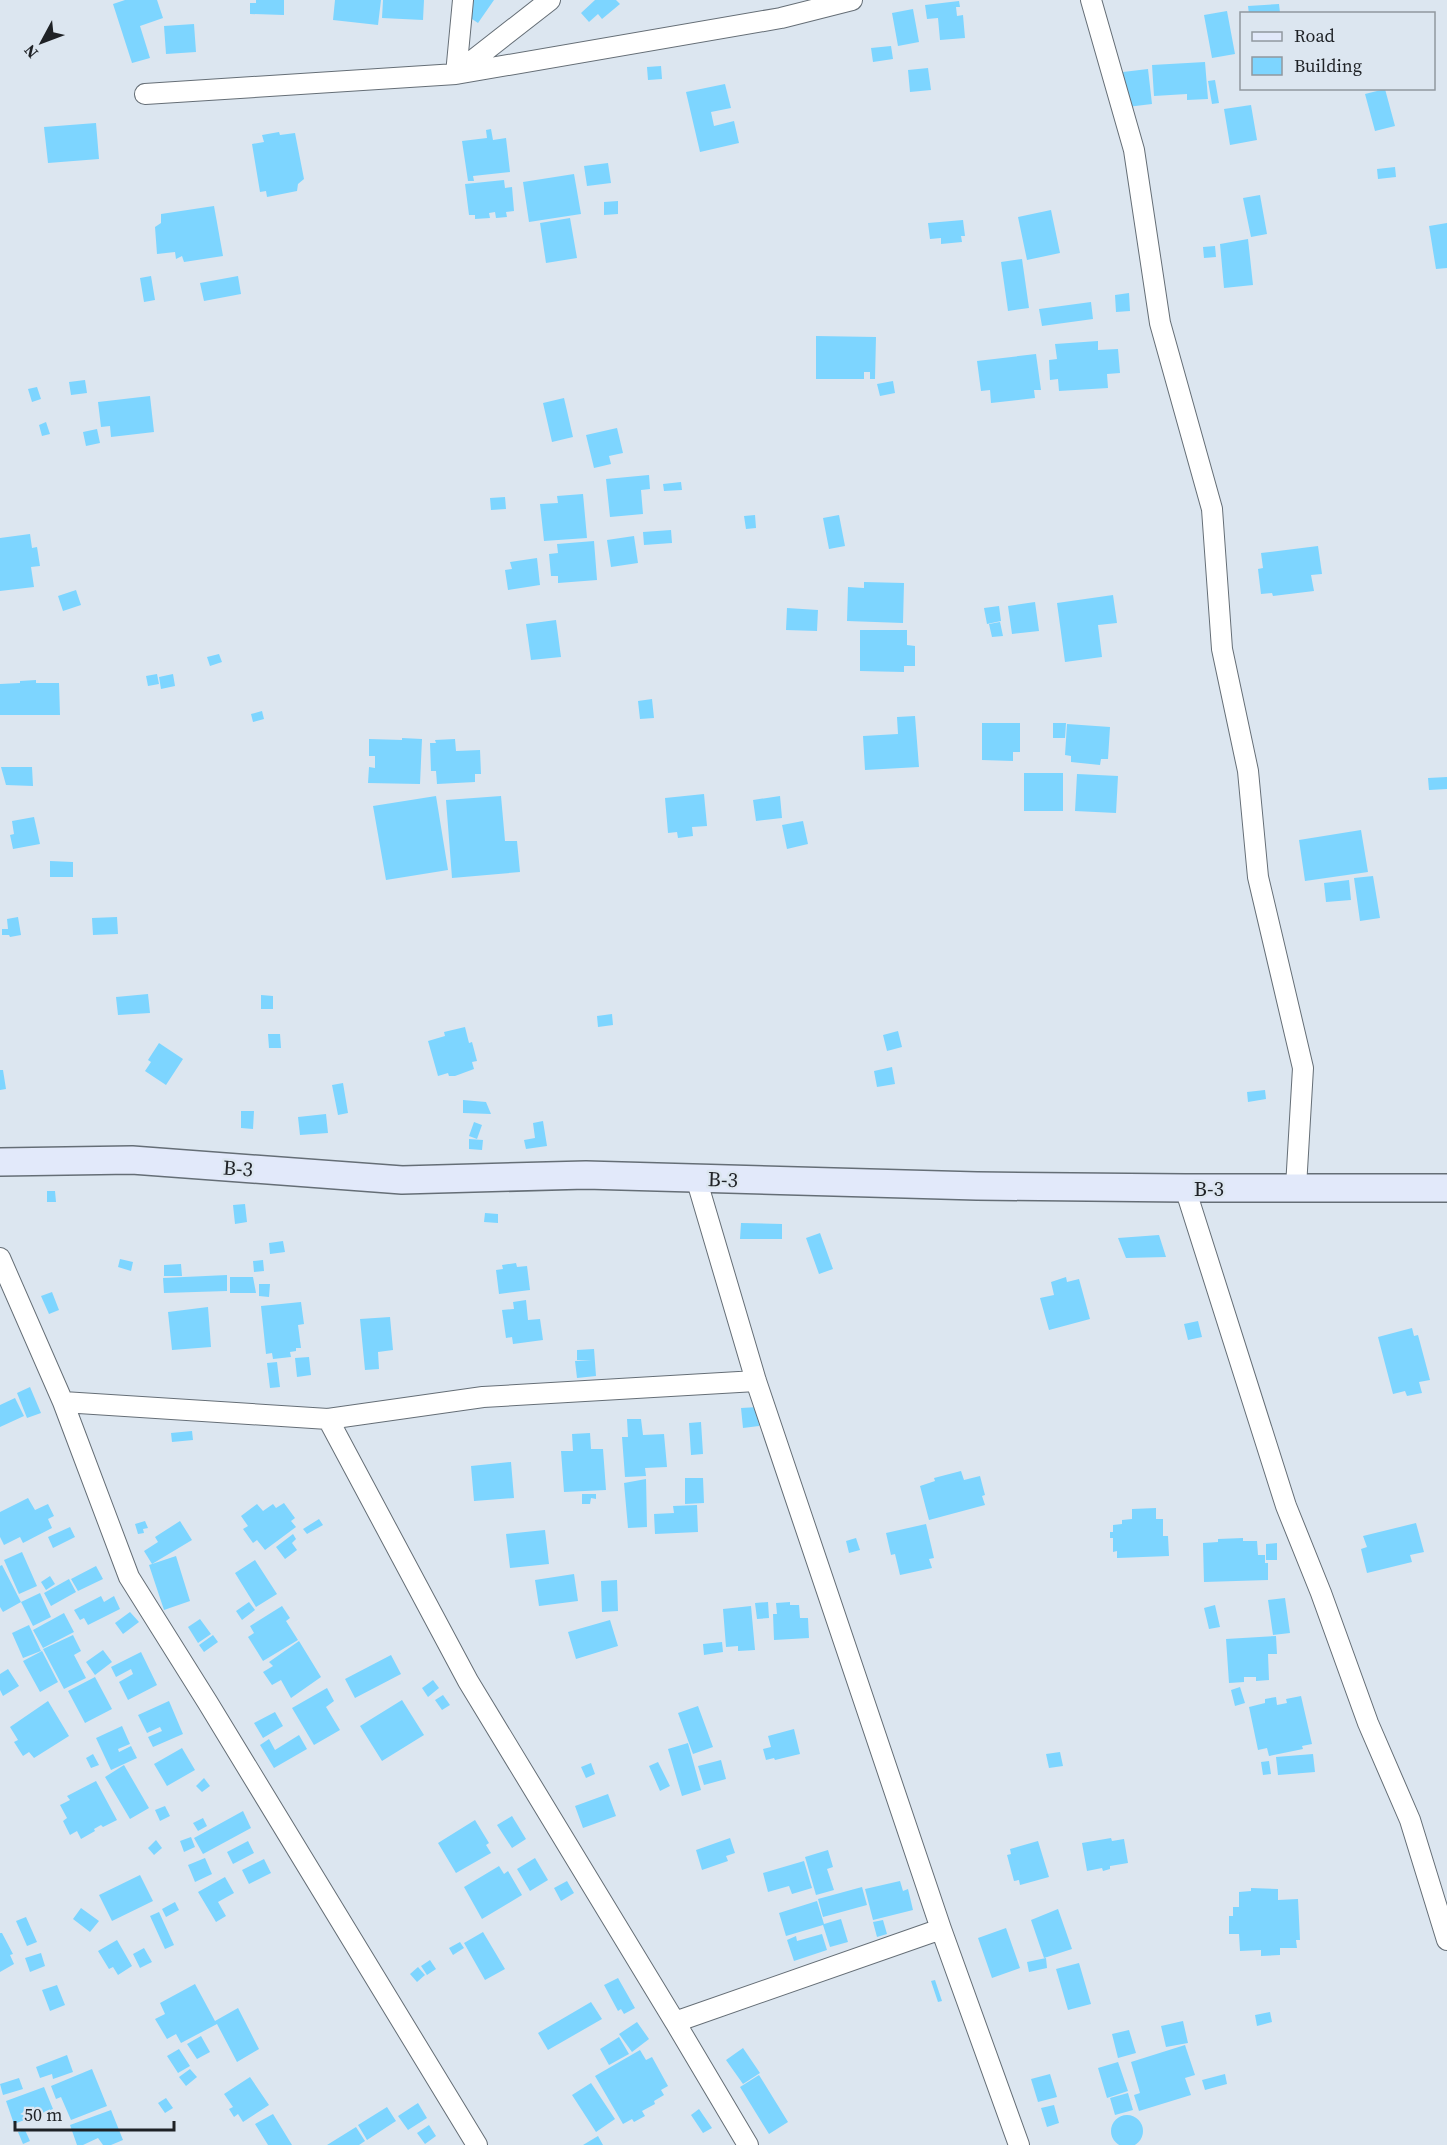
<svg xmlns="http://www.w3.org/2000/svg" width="1447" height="2145" font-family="'Source Serif 4',serif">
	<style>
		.building { fill: #7dd5ff }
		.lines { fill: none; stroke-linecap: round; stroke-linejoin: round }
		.street-casing { stroke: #656e76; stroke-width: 22 }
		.secondary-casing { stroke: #656e76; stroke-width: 30 }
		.street { stroke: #fff; stroke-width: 20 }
		.secondary { stroke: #e2e9fa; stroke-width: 27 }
		.labels { text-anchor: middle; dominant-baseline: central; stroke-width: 5; stroke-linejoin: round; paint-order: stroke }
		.street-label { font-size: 21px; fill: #1f2226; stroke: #dce6f0 }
	</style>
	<rect width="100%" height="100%" fill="#dce6f0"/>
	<path class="building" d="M125,0h32l6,18 -23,8 10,32 -18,5 -19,-59z
		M256,0h28v15l-34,-1v-11h6z
		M335,0h46l-3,25 -45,-5z
		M383,0h41l-1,20 -41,-2z
		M467,0h27l-16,23 -12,-8z
		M595,0h21l4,4 -18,15 -4,-5 -9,8 -8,-9z
		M959,1l1,6h-4l1,9 6,-1 2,23 -25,2 -2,-22 -11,1 -2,-14z
		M1279,4l1,9 -31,1 -1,-8z
		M913,9l6,33 -21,4 -6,-33z
		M1227,11l8,43 -23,4 -8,-43z
		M194,24l2,28 -30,2 -2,-28z
		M891,46l2,13 -20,3 -2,-14z
		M1205,62l3,37 -21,1v-6l-33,2 -2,-31z
		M661,66l1,13 -14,1 -1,-13z
		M928,68l3,22 -21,2 -2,-22z
		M1148,69l4,35 -25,3 -4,-35z
		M1215,80l4,23 -7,1 -4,-23z
		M725,84l6,24 -20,4 3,14 20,-5 5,22 -39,9 -14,-60z
		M1385,89l10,37 -20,5 -10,-37z
		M1251,105l6,35 -27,5 -6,-36z
		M96,123l3,36 -51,4 -4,-36z
		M491,129l2,11 13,-2 4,34 -37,4 1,5h-6l-6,-40 25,-3 -1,-8z
		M279,132l1,3 15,-2 9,46 -6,5 -1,7 -30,6 -1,-6 -6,1 -8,-48 12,-2 -2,-7z
		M608,163l3,20 -24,3 -3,-20z
		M1395,167l1,10 -18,2 -1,-10z
		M574,174l7,40 -52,8 -6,-40z
		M504,180l1,8 7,-1 2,24 -8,1 1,5 -11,1 -1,-6 -6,1 1,5 -15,1v-4h-6l-4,-31z
		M1260,195l7,39 -16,3 -8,-39z
		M618,201v13l-14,1v-13z
		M214,206l9,50 -39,6 -2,-6 -6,3 -1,-7 -18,2 -2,-27 6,-4v-9z
		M1051,210l9,43 -33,7 -9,-43z
		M570,218l7,40 -31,5 -6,-40z
		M963,220l2,16h-4l1,6 -21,2v-6l-11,1 -2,-16z
		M1447,223v45l-11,1 -7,-43z
		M1248,239l5,46 -29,3 -4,-44z
		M1215,246l1,11 -12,1 -1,-11z
		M1022,259l7,49 -21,3 -7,-49z
		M151,276l4,24 -11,2 -4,-24z
		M238,276l3,18 -37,7 -4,-18z
		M1129,293l1,18 -14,1 -1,-17z
		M1091,302l2,17 -51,7 -3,-17z
		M816,336l60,1 -1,42h-5v-7h-6v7h-48z
		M1098,341v9l20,-1 2,24 -13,1 1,14 -49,3 -1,-12 -8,1 -1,-20 8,-1 -2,-15z
		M1036,354l5,36h-7l1,8 -44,5 -1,-13 -9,1 -4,-30z
		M85,380l2,13 -16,2 -2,-13z
		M893,381l2,12 -15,3 -3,-12z
		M37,387l4,12 -9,3 -4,-13z
		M150,396l4,36 -43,5 -1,-11 -9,1 -3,-25z
		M564,398l9,39 -21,5 -9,-39z
		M46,422l4,12 -8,2 -3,-11z
		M617,428l6,25 -14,3 2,8 -17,4 -8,-33z
		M97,429l3,14 -14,3 -3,-14z
		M649,475l1,14 -9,1 2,24 -33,3 -4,-38z
		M681,482l1,8 -18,1 -1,-7z
		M583,494l4,44 -43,3 -4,-37 18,-1 -1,-7z
		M505,497l1,12 -15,1 -1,-12z
		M755,515l1,13 -10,1 -2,-13z
		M839,515l6,31 -16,3 -6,-31z
		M671,530l1,13 -28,2 -1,-13z
		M30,534l2,14 5,-1 3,19 -9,1 3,20 -34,4v-53z
		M634,536l4,27 -27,4 -4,-27z
		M594,541l3,39 -39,3v-7h-7l-2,-22 9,-1 -1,-9z
		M1318,546l4,28 -11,1 3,16 -41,5 -1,-3 -11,1 -3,-25 5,-1 -2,-15z
		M537,558l3,27 -32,5 -3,-20 7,-1 -2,-7z
		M864,582l40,1 -1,40 -56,-2 1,-34 16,1z
		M76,590l5,15 -18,6 -5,-15z
		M1113,595l4,28 -19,2 4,32 -37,5 -8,-59z
		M1035,602l4,29 -27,3 -4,-28z
		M999,606l2,15 -14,3 -3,-16z
		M787,608l31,2 -1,21 -31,-1z
		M556,620l5,37 -30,3 -5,-36z
		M1000,622l3,14 -11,1 -3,-13z
		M860,630h47v15l8,1v20h-11v6l-44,-1z
		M219,654l3,8 -12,4 -3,-9z
		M157,674l2,10 -11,2 -2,-10z
		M173,674l2,12 -14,3 -2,-12z
		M36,680v3h23l1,32h-60v-31l20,-1v-2z
		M652,699l2,19 -14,1 -2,-18z
		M262,711l2,8 -11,3 -2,-8z
		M915,716l4,51 -54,3 -2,-34 35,-2 -1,-17z
		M982,723h38v29h-7v9l-31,-1z
		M1053,723h13l-1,15h-12z
		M1067,724l43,3 -2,32h-7l-1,6 -29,-3v-6l-6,-1z
		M402,738l20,1 -2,45 -52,-1 1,-16 6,1v-12h-6v-17l33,1z
		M455,739l1,12 24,-1 1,24h-6v8l-38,2 -1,-13h-5l-1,-28h6l-1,-3z
		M1,767h31l1,19 -27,-1z
		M1024,773h39v38h-39z
		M1077,774l41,2 -2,37 -41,-2z
		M1447,777v12l-18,1 -1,-12z
		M704,794l3,32 -15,1 1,9 -15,2 -1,-6 -9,1 -3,-35z
		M436,796l12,74 -62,10 -13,-74z
		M501,796l4,45h12l3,31 -68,6 -6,-78z
		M780,796l2,22 -26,3 -3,-21z
		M34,817l6,27 -27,5 -3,-14 4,-1 -2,-13z
		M803,821l5,23 -21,5 -5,-24z
		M1361,830l7,42 -63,9 -6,-41z
		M50,861l23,1v15h-23z
		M1373,876l7,42 -20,3 -6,-43z
		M1349,880l2,20 -25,2 -2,-19z
		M18,917l3,18 -11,2 -1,-2h-7v-6h6l-1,-10z
		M117,917l1,17 -25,1 -1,-17z
		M148,994l2,19 -32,2 -2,-18z
		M261,995l12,1v13h-12z
		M612,1014l1,11 -15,2 -1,-11z
		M465,1027l4,16 3,-1 5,19 -5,1 2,7 -19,7h-6l-1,-3 -10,3 -10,-35 17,-5 -1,-4z
		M898,1031l4,16 -15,4 -4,-16z
		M268,1034h12l1,14h-12z
		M159,1043l24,16 -17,26 -21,-14 6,-9 -3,-2z
		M892,1067l3,17 -18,3 -3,-16z
		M0,1070h3l3,19 -6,1z
		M343,1083l5,30 -10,2 -6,-30z
		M1265,1090l1,9 -18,3 -1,-10z
		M463,1100l23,2 5,12 -28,-1z
		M241,1111h13l-1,18 -12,-1z
		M326,1114l2,19 -28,2 -2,-18z
		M543,1121l4,25 -21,3 -2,-9 11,-2 -2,-15z
		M474,1122l8,3 -5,14 -8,-3z
		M469,1139l14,1 -1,10 -13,-1z
		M47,1191h8l1,11h-9z
		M245,1204l2,18 -12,2 -2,-19z
		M485,1213l13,1v9l-14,-1z
		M741,1223l41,1v15h-42z
		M820,1233l13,36 -14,5 -13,-36z
		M1159,1235l7,22 -40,1 -8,-20z
		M283,1241l2,11 -15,2 -1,-11z
		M120,1259l13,3 -2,9 -13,-4z
		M263,1260l1,11 -10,1 -1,-11z
		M516,1263l1,4 10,-1 3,24 -31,4 -3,-24 7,-1 -1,-4z
		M181,1264l1,12h-18v-11z
		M227,1275v16l-63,2 -1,-15z
		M230,1277h23l3,16h-26z
		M1066,1277l1,5 12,-3 11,40 -41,11 -9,-32 14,-3 -3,-13z
		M259,1284h11l-1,13 -10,-1z
		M52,1292l7,18 -10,4 -8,-18z
		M526,1300l2,20 12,-1 3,21 -30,4 -1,-7 -6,1 -4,-28 12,-1 -1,-7z
		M301,1302l3,22 -6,1 3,23h-5v3l-6,1 1,5 -18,2 -1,-6 -6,1 -5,-48z
		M208,1307l3,40 -39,3 -4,-38z
		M390,1317l3,33 -15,2 1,17 -14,1 -5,-51z
		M1198,1321l4,16 -14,3 -4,-16z
		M1412,1328l2,8 4,-1 12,45 -11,2 3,11 -15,3 -2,-5 -12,3 -15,-57z
		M594,1349l2,27 -19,2 -2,-17 17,-1h-15v-10z
		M309,1357l2,18 -14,2 -2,-19z
		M277,1362l3,25 -10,1 -3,-25z
		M30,1387l11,26 -14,5 -10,-25z
		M15,1398l9,18 -24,11v-22z
		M758,1407l1,19 -16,2 -2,-20z
		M627,1419h14l2,16 21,-1 3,33 -22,1 1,8 -21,1 -3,-40h6z
		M701,1422l2,32 -12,1 -2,-32z
		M192,1431l1,9 -21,2 -1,-9z
		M590,1433l1,16h12l3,41 -42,2 -3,-41h12l-1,-17z
		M511,1462l3,36 -40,3 -3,-35z
		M961,1471l3,9 16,-4 5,19 -3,1 3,9 -56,15 -9,-34 15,-5 -1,-3z
		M685,1478h18l1,25 -19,1z
		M646,1479l1,48 -19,1 -4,-45z
		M582,1494h14v5l-5,-1 -1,6h-8z
		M28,1498l7,12 13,-6 6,12 -6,3 4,9 -29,15 -3,-6 -16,8 -4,-8v-25z
		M284,1503l11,15 -4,3 5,6 -31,23 -8,-10 -4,3 -10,-14 5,-3 -7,-10 16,-12 6,7 10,-7 3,4z
		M697,1505l1,27 -43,2 -1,-20 20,-1 -1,-7z
		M1156,1508v11h7v17h5l1,20 -52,2v-7l-4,1v-14h-3v-6h3v-7l9,-1v-4l10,-1v-10z
		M319,1519l4,6 -16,9 -4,-5z
		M145,1521l3,7 -5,1 1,4 -6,1 -3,-10z
		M180,1521l12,19 -40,24 -8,-13 14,-9 -3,-5z
		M1416,1523l8,29 -14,3 2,7 -45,11 -6,-24 6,-2 -4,-11z
		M926,1524l8,34 -5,1 3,9 -32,7 -5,-21 -4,1 -5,-22z
		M70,1527l5,10 -22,11 -5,-11z
		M545,1530l4,34 -39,4 -4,-34z
		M293,1534l3,5 -4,4 5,7 -12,9 -9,-12z
		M856,1538l4,12 -11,3 -3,-12z
		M1243,1538v3h14l1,14h7v8h3v17l-64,2 -1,-39 15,-1v-3z
		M1277,1543v17h-11v-16z
		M22,1552l15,34 -18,8 -15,-34z
		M176,1556l14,45 -26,9 -15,-45z
		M255,1560l22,34 -21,13 -21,-34z
		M2,1565l19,37 -18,10 -3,-5v-41z
		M96,1566l7,13 -25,12 -7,-12z
		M574,1574l4,27 -39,5 -4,-26z
		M50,1576l5,8 -9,6 -5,-8z
		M69,1579l7,13 -25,14 -7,-13z
		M617,1580l1,31 -16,1 -1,-31z
		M40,1593l11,24 -18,9 -12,-24z
		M101,1596l3,6 10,-6 6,13 -32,16 -4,-7 -4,2 -6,-10z
		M1285,1598l5,35 -17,2 -5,-35z
		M249,1602l6,8 -13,10 -6,-9z
		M768,1602l1,16 -12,1 -2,-16z
		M790,1602v3h9l1,13h8l1,20 -35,2 -1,-26h4l-1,-11z
		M1215,1605l5,22 -11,2 -5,-21z
		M282,1606l8,12 -4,3 12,19 -35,21 -15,-24 6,-4 -4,-7z
		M751,1606l4,44 -17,1v-5l-12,1 -3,-38z
		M130,1612l9,10 -16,12 -8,-11z
		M64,1613l10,19 -31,16 -10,-18z
		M200,1619l11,15 -13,9 -10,-16z
		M610,1620l8,26 -42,13 -8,-27z
		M29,1625l12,26 -18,7 -11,-25z
		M73,1635l8,16 -7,4 12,23 -22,11 -21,-40z
		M213,1635l5,7 -14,10 -5,-7z
		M1276,1636l1,18h-9l1,26 -13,1v-4h-12v5l-15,1 -3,-44z
		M299,1641l22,36 -30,21 -10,-18 -9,5 -9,-13 10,-6 -4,-4z
		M722,1642l1,10 -19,3 -1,-11z
		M103,1650l9,12 -17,13 -9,-13z
		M42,1651l16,31 -18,10 -17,-31z
		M141,1652l16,33 -29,15 -9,-18 14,-8 -2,-5 -15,8 -5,-10z
		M391,1655l10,19 -46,24 -10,-19z
		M8,1669l11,17 -16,10 -3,-6v-16z
		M95,1677l17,32 -27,14 -17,-32z
		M433,1680l6,8 -11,9 -6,-9z
		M1240,1687l5,16 -10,3 -4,-16z
		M327,1688l7,13 -8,6 14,23 -26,15 -22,-37z
		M443,1695l7,10 -8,5 -7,-10z
		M1301,1696l11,48 -10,2 1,3 -34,7 -2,-8 -9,2 -9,-43 16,-4v-4l11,-2 1,8 10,-2 -1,-4z
		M402,1700l22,35 -42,26 -22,-35z
		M48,1701l21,35 -35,22 -5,-6 -6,4 -9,-14 4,-2 -8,-13z
		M169,1701l14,33 -30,13 -5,-10 14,-6 -2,-4 -13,6 -9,-18z
		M698,1706l15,41 -20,7 -15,-41z
		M275,1712l8,14 -20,12 -9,-15z
		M122,1726l8,18 -12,5 1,3 12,-6 6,12 -26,12 -15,-32z
		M794,1729l6,25 -25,6 -1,-2 -8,2 -3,-11 8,-2 -3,-11z
		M299,1735l8,14 -33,19 -14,-23 9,-6 6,11z
		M688,1743l13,47 -19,6 -14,-47z
		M182,1748l13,22 -28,16 -13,-22z
		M1060,1752l3,14 -14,2 -3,-14z
		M93,1754l6,11 -8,3 -5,-10z
		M1313,1754l2,18 -37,3 -2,-18z
		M721,1760l5,19 -22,6 -6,-19z
		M1269,1761l2,13 -8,1 -2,-13z
		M658,1762l12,24 -10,5 -11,-25z
		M591,1763l4,11 -9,4 -5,-11z
		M124,1765l25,43 -19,11 -25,-42z
		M204,1778l6,8 -8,6 -6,-6z
		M96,1781l21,39 -14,7 -2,-2 -7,4 1,2 -14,8 -4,-8 -7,4 -7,-14 4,-3 -7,-13 10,-5 -3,-4z
		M608,1794l8,22 -33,12 -8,-22z
		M165,1806l5,10 -10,5 -5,-11z
		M243,1811l8,17 -48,26 -9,-16z
		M512,1816l14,23 -14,9 -15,-23z
		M203,1818l4,8 -9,5 -5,-8z
		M475,1820l14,23 -3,2 5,8 -35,20 -18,-30z
		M191,1837l4,10 -11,5 -4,-11z
		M730,1838l5,15 -9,3 2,5 -26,9 -6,-20z
		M1111,1838l1,3 12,-2 4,24 -18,3v3l-7,2 -1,-3 -15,3 -5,-28z
		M156,1840l6,8 -8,7 -6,-7z
		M248,1841l6,12 -21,11 -6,-12z
		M1038,1841l11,36 -29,8 -1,-5 -5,1 -7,-26 4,-1 -1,-5z
		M828,1850l5,17 -6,2 7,21 -18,5 -11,-38z
		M205,1858l7,16 -17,8 -7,-17z
		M535,1858l13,22 -18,11 -13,-22z
		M264,1859l7,14 -22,11 -7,-14z
		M804,1861l8,27 -20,6 -3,-8 -21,6 -5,-19z
		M499,1866l5,8 4,-3 14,24 -40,24 -18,-32z
		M140,1875l13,26 -41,20 -13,-26z
		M225,1877l9,16 -16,9 8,14 -10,6 -18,-30z
		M567,1881l7,12 -13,8 -7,-13z
		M900,1881l3,10 5,-2 5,21 -40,10 -8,-31z
		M862,1887l5,18 -44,12 -5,-18z
		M1251,1888l27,1v11l20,-1 2,41h-4l1,8h-17v7l-19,1v-6l-21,1 -1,-17h-10v-18h4v-9h6v-15l12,-1z
		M817,1901l7,23 17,-5 7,23 -18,5 -7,-22 -37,11 -7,-23z
		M175,1902l4,8 -13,7 -4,-8z
		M81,1908l18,13 -9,11 -17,-13z
		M1058,1909l14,40 -28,9 -13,-38z
		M159,1912l15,33 -9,4 -15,-33z
		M26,1917l11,25 -10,4 -11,-25z
		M883,1920l4,14 -10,3 -4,-15z
		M1006,1928l14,40 -28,10 -14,-40z
		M483,1932l22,37 -20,11 -21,-37z
		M0,1933h2l11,21 -3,1 4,9 -14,8z
		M822,1934l5,16 -33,11 -7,-21 9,-4 1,5z
		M117,1940l15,26 -14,9 -5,-8 -4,2 -11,-18z
		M460,1942l4,6 -11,7 -4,-7z
		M144,1948l8,14 -12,6 -7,-14z
		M41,1953l4,13 -15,6 -5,-14z
		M1046,1958l1,10 -18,4 -2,-10z
		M430,1960l6,9 -9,6 -6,-9z
		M1079,1963l12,41 -23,6 -12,-41z
		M418,1967l7,8 -8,7 -7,-8z
		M618,1978l17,30 -11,6 -3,-5 -3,2 -14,-26z
		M935,1980l7,21 -4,1 -7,-21z
		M195,1984l20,37 23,-13 21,41 -22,13 -20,-38 -36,19 -5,-9 -9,5 -12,-20 10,-5 -5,-11z
		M57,1985l8,20 -15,6 -8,-21z
		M591,2002l11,17 -54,31 -10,-17z
		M1270,2012l2,10 -15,4 -2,-11z
		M1183,2021l5,22 -22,4 -5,-21z
		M637,2022l12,17 -17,13 -13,-18z
		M1129,2030l7,23 -18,5 -6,-24z
		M201,2036l9,16 -13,7 -10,-15z
		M619,2037l10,17 -20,11 -9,-16z
		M1185,2045l10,30 -10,3 6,17 -52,16 -5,-16 6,-2 -9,-31z
		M743,2048l17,25 -17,11 -17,-24z
		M179,2049l11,17 -12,7 -11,-17z
		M640,2050l6,10 6,-3 16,29 -7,4 3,5 -10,6 1,3 -13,7 3,5 -11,6 -2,-3 -9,5 -28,-48z
		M67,2055l6,17 -20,7 -1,-5 -12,4 -4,-11z
		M1118,2062l10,29 -21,7 -9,-30z
		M92,2069l15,37 -36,14 -10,-23 -5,2 -5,-13z
		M190,2069l7,8 -11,9 -7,-9z
		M1050,2074l7,23 -19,5 -7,-23z
		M1225,2074l2,10 -22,6 -3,-10z
		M759,2075l29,47 -19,12 -29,-47z
		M250,2077l19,28 -26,17 -5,-8 -4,3 -5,-8 4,-2 -9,-13z
		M19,2078l4,11 -20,6 -3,-11z
		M591,2083l24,36 -19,13 -24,-37z
		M44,2087l9,22 -39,15 -8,-23z
		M1128,2093l5,17 -18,5 -5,-17z
		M166,2098l7,10 -8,5 -7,-10z
		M418,2103l9,15 -19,12 -10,-14z
		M1054,2105l5,18 -12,4 -6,-19z
		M387,2107l9,14 -29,19 -9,-15z
		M699,2109l13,19 -9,5 -12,-18z
		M111,2110l12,30 -12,5h-8l-5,-7 -15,7h-6l-7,-20z
		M273,2114l19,31h-24l-13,-21z
		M1111 2131a16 16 0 1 1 32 0a16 16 0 1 1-32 0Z
		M429,2125l7,11 -11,8 -8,-11z
		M356,2127l9,14 -6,4h-32z
		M25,2130l5,11 -7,3 -5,-12z
		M598,2136l5,9h-20z"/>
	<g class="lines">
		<g class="street-casing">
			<path id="street" d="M1091,0l43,150 26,173 52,186 10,140 26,122 10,106 45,191 -7,119
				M458,72l92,-72
				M456,74l7,-74
				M145,94l311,-20 325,-56 71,-18
				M696,1178l60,203 185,548 78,216
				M1185,1188l101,318 35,87 47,130 42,97 37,120
				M0,1258l63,144 265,17 140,262 207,341
				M63,1402l66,175 79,126 269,442
				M328,1419l155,-22 273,-16
				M748,2145l-73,-123 266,-93"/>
		</g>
		<g class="secondary-casing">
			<path id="secondary" d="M0,1162l132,-2 270,20 184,-5 391,11 208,2h262"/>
		</g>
		<use href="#street" class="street"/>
		<use href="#secondary" class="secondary"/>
	</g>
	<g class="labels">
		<g class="street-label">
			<text transform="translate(238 1168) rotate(4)">B-3</text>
			<text transform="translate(723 1179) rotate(2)">B-3</text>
			<text x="1209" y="1188">B-3</text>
		</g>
	</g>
	<rect x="1240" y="12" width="195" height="78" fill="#dce6f0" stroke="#90989f" stroke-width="1.5"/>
	<rect x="1252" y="32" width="30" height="9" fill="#e2e9fa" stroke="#90989f" stroke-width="1.5"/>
	<text x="1294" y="42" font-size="18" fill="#1f2226">Road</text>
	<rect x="1252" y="57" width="30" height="18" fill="#7dd5ff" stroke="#90989f" stroke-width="1.5"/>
	<text x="1294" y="72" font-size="18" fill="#1f2226">Building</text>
	<g transform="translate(42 42) rotate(229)" stroke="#dce6f0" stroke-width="4.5" paint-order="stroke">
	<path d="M0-4.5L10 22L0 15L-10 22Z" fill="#1f2226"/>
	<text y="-9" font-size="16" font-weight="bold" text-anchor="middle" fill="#1f2226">N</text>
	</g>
	<path d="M15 2121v9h159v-9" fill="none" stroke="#1f2226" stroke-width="3"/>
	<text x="24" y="2121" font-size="18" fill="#1f2226" stroke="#dce6f0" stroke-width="4.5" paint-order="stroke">50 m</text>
</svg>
